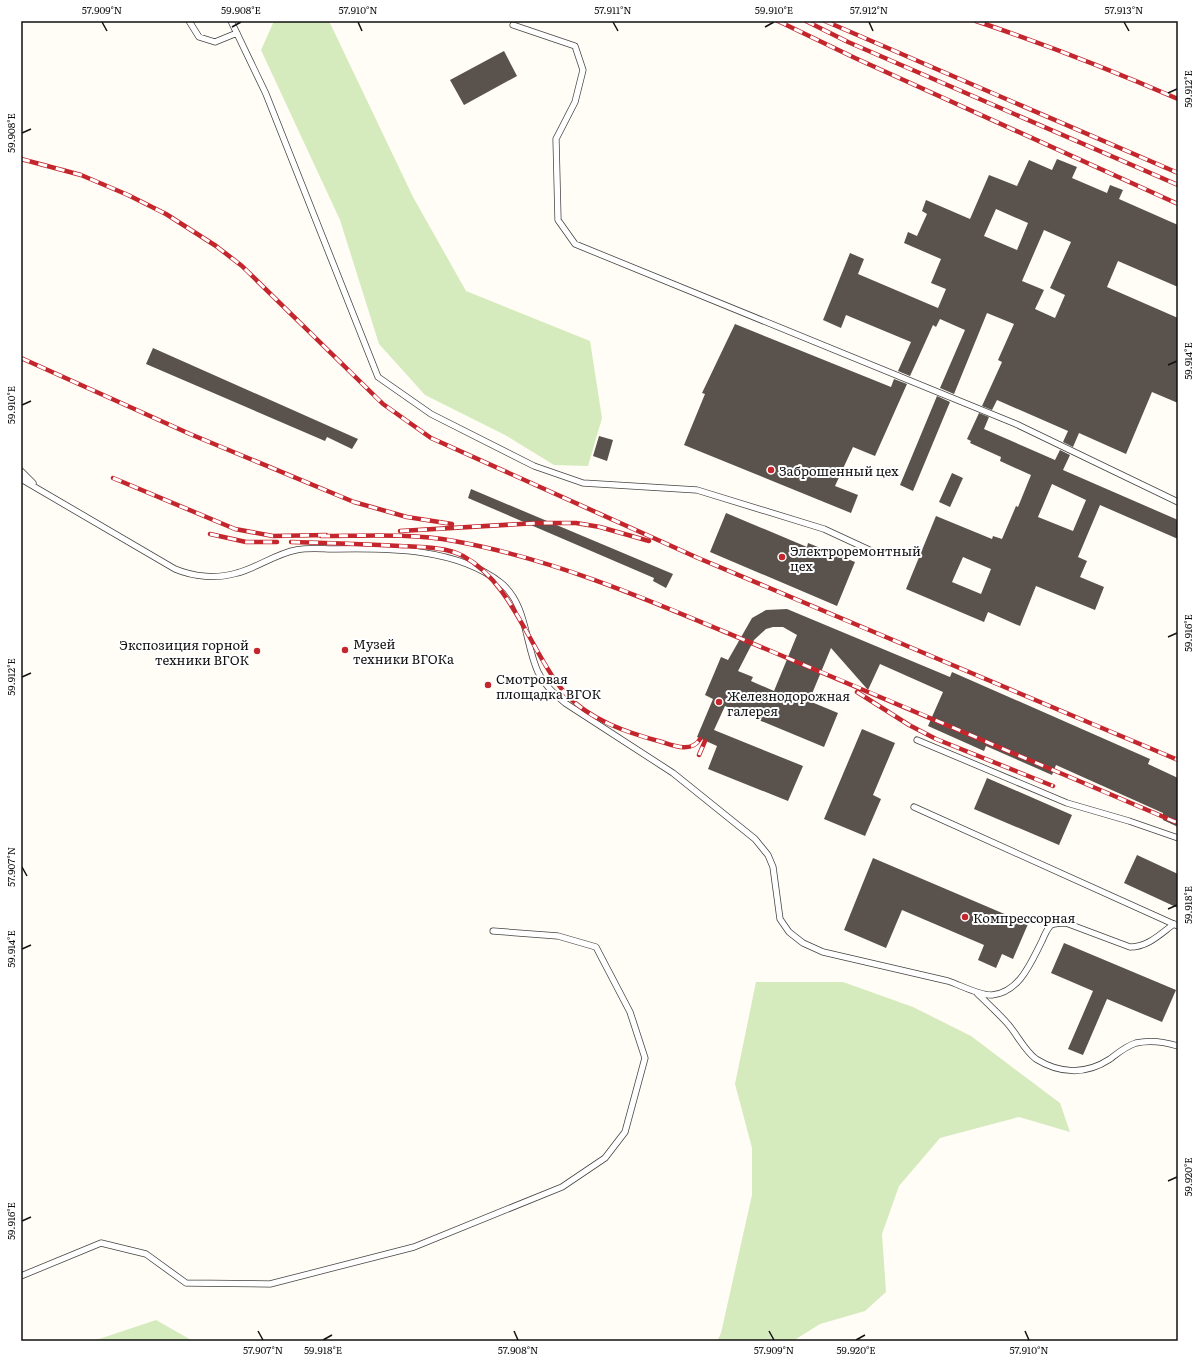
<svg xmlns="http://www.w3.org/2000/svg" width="1199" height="1362" font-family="Literata,serif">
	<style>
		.green { fill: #d5ebbd }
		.building { fill: #5a524d; fill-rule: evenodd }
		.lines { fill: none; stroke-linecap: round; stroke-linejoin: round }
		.lane-casing { stroke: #444; stroke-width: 7 }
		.lane { stroke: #fff; stroke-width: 5.5 }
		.rail-casing { stroke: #c4262e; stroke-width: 4.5 }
		.rail { stroke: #fff; stroke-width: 3; stroke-dasharray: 9; stroke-linecap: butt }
		.ticks { fill: none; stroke: #111; stroke-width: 1.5 }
		.poi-dot { fill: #c4262e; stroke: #fff; stroke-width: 1.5 }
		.labels { text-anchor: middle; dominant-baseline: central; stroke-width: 4; stroke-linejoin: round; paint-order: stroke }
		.poi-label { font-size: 13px; fill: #111; stroke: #fff; text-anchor: start }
		.neatline { fill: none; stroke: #111; stroke-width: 1.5 }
		.ticks-label { font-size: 10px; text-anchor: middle; fill: #111 }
	</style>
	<rect width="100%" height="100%" fill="#fffdf5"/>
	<path class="green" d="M274,21h55l84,176 53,94 124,50 12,77 -14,48 -34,-1 -49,-30 -80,-40 -46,-51 -39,-124 -79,-170z
		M756,982h87l70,25 58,29 89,67 10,29 -51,-15 -79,21 -41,48 -17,48 4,58 -21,19 -45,13 -27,17h-76l4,-8 31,-138v-47l-17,-64z
		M156,1320l37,21h-100z"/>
	<path class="building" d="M504,51l13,25 -53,29 -14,-25z
		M1057,159l20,8 -5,11 35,15 3,-8 13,5 -4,9 59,26v62l-60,-26 -11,26 71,31v85l-26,-11 -26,62 -47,-21 -6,14 -10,-5 5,-11 -71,-31 -5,10 -10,-4 20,-44 -4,-2 16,-36 -27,-11 -33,81 -14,-6 25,-58 -25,-11 -4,8 -3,-2 -23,51 -12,-5 13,-29 -65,-27 -5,13 -18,-8 27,-67 14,6 -6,15 80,34 8,-19 -15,-6 10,-24 -37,-16 4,-11 9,4 10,-22 -5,-3 4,-11 44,19 19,-44 28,11 12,-26 23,10zM996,209l32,14 -11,27 -33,-14zM1044,230l27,12 -21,46 15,7 -10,23 -20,-9 9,-19 -22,-9z
		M735,324l156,63 3,-8 13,5 -32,72 -22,-9 -18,39 23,9 -7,18 -167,-68 21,-51 -3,-1z
		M153,348l205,91 -6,10 -25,-12 -2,4 -179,-77z
		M937,396l13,6 -37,89 -13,-6z
		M979,413l10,4 -5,12 71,31 5,-10 10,5 -7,15 115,50v19l-78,-34 -22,52 9,4 -7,16 24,10 -9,23 -59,-24 -16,40 -32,-14 -4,10 -78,-33 30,-73 56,23 1,-3 9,3 14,-33 2,1 13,-32 -31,-14 1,-4 -31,-14 1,-2 -4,-2zM1052,484l34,16 -13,31 -35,-14zM963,557l28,12 -10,25 -29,-12z
		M599,436l14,4 -6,21 -14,-5z
		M952,473l11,5 -13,29 -11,-5z
		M471,489l202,85 -7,14 -13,-7 1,-3 -186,-80z
		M726,513l81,34 1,-4 47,19 -18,44 -127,-54z
		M787,609l163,68 2,-5 198,87 -2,5 30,14v49l-15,-7v-7l-107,-48 -4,10 -66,-29 -2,5 -56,-25 15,-34 -63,-28 -12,26 -37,-42 -22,53 29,12 -14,34 -99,-41 -11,24 89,36 -15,35 -80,-32 9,-23 -20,-9 16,-38 -8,-4 16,-38 7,3 24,-42 14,-8zM773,627h10l14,8 -23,56 -23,-10 2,-4 -15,-6 16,-31 12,-11z
		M862,729l33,14 -22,52 8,4 -16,37 -41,-17z
		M987,778l85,37 -13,30 -85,-36z
		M1137,855l41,19v34l-54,-25z
		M873,858l155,66 -15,35 -11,-5 -6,14 -18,-8 6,-15 -82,-35 -16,38 -42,-18z
		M1064,943l112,47 -14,32 -55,-23 -24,56 -15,-6 25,-58 -42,-18z"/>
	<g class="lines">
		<g class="lane-casing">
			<path id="lane" d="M189,21l10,16 16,5 22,-9
				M231,21l35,73 112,283 53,37 103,52 49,17 114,7 127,39 54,25
				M513,25l62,21 8,24 -8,32 -19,37 2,81 17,24 441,180 162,78
				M21,471l12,12
				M21,479l154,90c19,8 42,10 62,4 20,-5 38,-19 59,-23 13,-3 27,-1 40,-1 53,-1 121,-1 165,34 26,21 24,61 37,89 6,13 17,22 27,31l108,70 82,66 13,16 5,12 7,52 9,13 14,11 20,9 125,29c12,4 33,15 44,14 28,-3 39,-33 50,-54 2,-5 5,-12 9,-16 5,-2 11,-2 15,-2l64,24c18,0 30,-13 44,-23
				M917,740l150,63 62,18 49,17
				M914,807l264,119
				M977,993c10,10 21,20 30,30 10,11 17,27 29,36 24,15 50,16 74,0 8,-6 16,-13 26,-16 13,-3 29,-1 42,3
				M21,1276l80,-33 45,11 40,29 84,1 144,-37 148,-60 43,-29 20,-26 20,-74 -15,-46 -34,-65 -38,-11 -65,-5"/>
		</g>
		<use href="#lane" class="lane"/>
		<g class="rail-casing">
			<path id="rail" d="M778,21l77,37 323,146
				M806,21l42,21 330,143
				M825,21l353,152
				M976,21c68,23 135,49 202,78
				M21,159l60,16 47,20 38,19 50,32 26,20 141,138 48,34 267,120 480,202
				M21,358l169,76 164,68 53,15 45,7
				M113,478l122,51 38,7 53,-1
				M400,531l138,-8h38l24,4 49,14
				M210,534l36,8h31
				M321,536c44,0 89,-3 133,5 111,20 215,68 319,111 135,56 270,114 405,171
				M291,542c37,1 73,2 109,4 19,1 47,1 63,10 50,27 67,96 102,137 24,27 63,40 97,49 12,4 30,11 38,-3
				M857,692l52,33 27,14 117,47
				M699,755l6,-14"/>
		</g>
		<use href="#rail" class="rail"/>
	</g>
	<path class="ticks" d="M102,22l5,9M358,22l4,9M613,22l5,9M869,22l4,9M1124,22l5,9M232,27l9,-5M765,27l9,-5M1168,93l9,-4M22,133l9,-4M1168,365l9,-4M22,405l9,-4M1168,637l9,-4M22,677l9,-4M22,867l5,9M1168,909l9,-4M22,949l9,-4M1168,1181l9,-4M22,1221l9,-4M258,1331l5,9M514,1331l4,9M769,1331l5,9M1025,1331l4,9M323,1340l9,-5M856,1340l9,-5"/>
	<g class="poi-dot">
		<circle cx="771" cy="470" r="4"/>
		<circle cx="782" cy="557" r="4"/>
		<circle cx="345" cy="650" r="4"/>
		<circle cx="257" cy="651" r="4"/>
		<circle cx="488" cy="685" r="4"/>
		<circle cx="719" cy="702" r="4"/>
		<circle cx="965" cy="917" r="4"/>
	</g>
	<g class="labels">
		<g class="poi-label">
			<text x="779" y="470">Заброшенный цех</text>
			<text x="790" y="550">Электроремонтный<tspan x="790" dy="15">цех</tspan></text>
			<text x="353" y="643">Музей<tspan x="353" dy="15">техники ВГОКа</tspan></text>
			<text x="249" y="644" text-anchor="end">Экспозиция горной<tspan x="249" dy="15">техники ВГОК</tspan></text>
			<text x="496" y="678">Смотровая<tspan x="496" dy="15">площадка ВГОК</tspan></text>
			<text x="727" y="695">Железнодорожная<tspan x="727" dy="15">галерея</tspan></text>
			<text x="973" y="917">Компрессорная</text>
		</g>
	</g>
	<rect width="1199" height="1362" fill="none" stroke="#ffffff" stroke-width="44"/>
	<rect x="22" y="22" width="1155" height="1318" class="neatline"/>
	<g class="ticks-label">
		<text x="102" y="14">57.909°N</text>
		<text x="241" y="14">59.908°E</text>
		<text x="358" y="14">57.910°N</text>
		<text x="613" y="14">57.911°N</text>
		<text x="774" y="14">59.910°E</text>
		<text x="869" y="14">57.912°N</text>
		<text x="1124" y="14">57.913°N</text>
		<text transform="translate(1188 89) rotate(-90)" y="4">59.912°E</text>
		<text transform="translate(11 133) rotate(-90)" y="4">59.908°E</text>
		<text transform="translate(1188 361) rotate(-90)" y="4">59.914°E</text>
		<text transform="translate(11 405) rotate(-90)" y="4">59.910°E</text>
		<text transform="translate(1188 633) rotate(-90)" y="4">59.916°E</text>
		<text transform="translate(11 677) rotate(-90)" y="4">59.912°E</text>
		<text transform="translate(11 867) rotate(-90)" y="4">57.907°N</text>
		<text transform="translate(1188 905) rotate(-90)" y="4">59.918°E</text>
		<text transform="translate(11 949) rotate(-90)" y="4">59.914°E</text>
		<text transform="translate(1188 1177) rotate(-90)" y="4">59.920°E</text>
		<text transform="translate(11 1221) rotate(-90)" y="4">59.916°E</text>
		<text x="263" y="1354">57.907°N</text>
		<text x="323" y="1354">59.918°E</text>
		<text x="518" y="1354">57.908°N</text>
		<text x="774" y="1354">57.909°N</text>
		<text x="856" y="1354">59.920°E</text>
		<text x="1029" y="1354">57.910°N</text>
	</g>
</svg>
